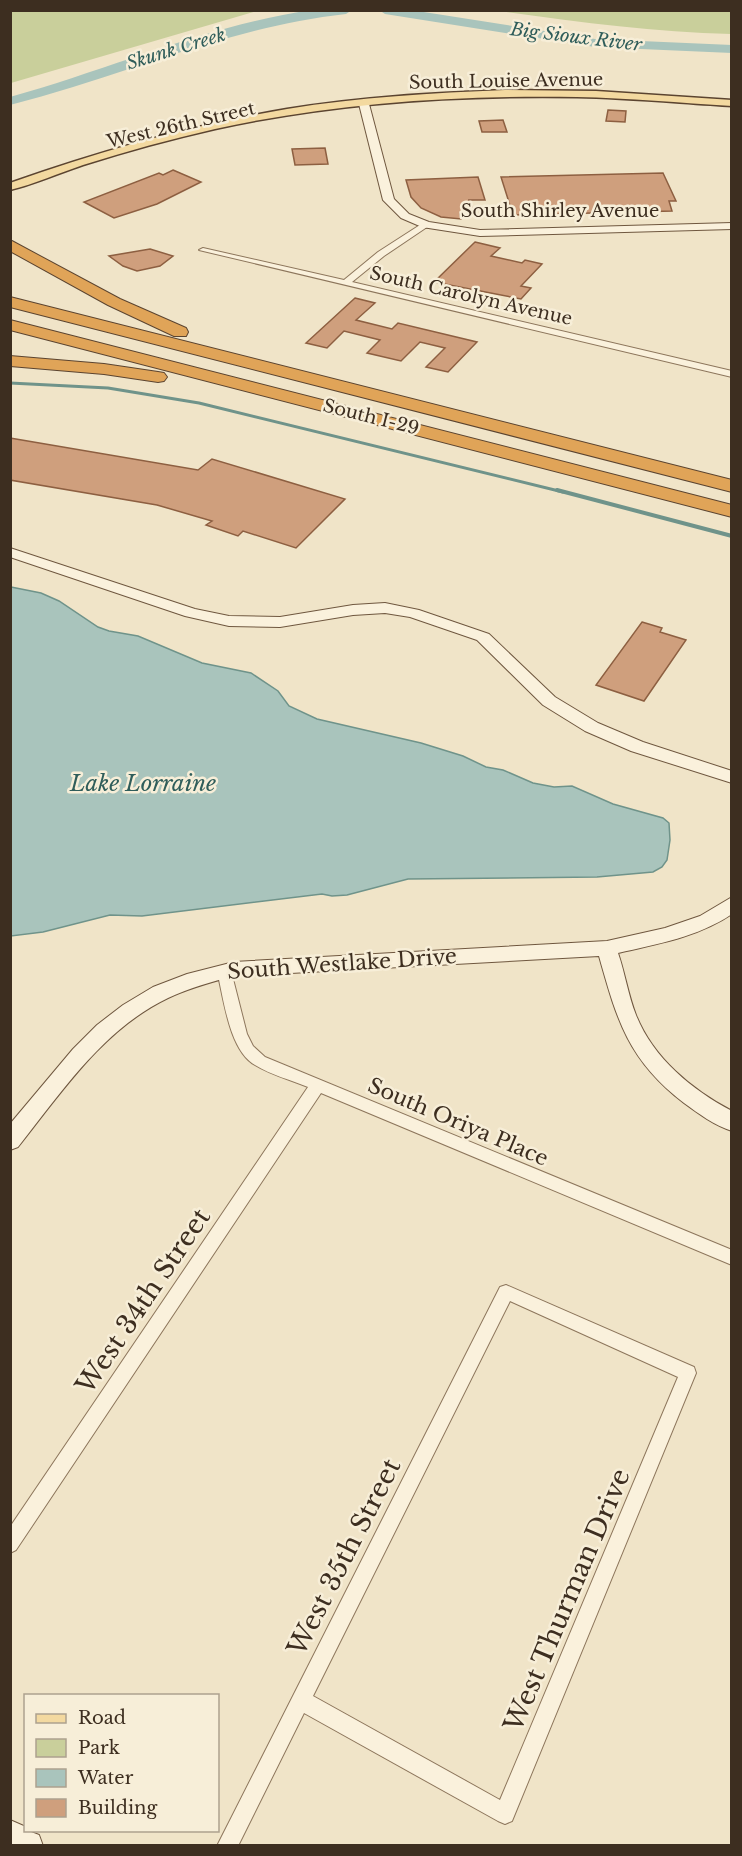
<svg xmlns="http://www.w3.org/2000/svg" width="742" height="1856" font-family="'Libre Baskerville',serif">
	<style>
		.green { fill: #c9cf9b }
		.water { fill: #a9c4bc; stroke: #6f938a; stroke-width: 1.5 }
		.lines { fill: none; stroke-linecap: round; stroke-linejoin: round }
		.stream-far1 { stroke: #6f938a; stroke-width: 3 }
		.stream { stroke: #6f938a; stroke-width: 4 }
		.river { fill: #a9c4bc; fill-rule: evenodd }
		.building { fill: #cf9f7d; stroke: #8d5f41; stroke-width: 1.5 }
		.street-casing { stroke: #8d765c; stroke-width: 2 }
		.secondary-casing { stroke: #6f573f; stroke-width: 2 }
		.primary-casing { stroke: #5b4430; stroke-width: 3 }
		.highway-casing { stroke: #5b4430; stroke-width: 2 }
		.street { fill: #faf1dc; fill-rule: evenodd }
		.secondary { fill: #faf1dc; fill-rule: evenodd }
		.primary { fill: #f3d9a0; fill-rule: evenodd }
		.highway { fill: #e0a458; fill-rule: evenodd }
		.labels { text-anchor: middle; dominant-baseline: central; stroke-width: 5; stroke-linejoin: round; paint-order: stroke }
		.far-water-label { font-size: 18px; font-style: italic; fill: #2f5d5a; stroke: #f7eed8 }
		.far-street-label { font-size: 18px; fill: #3d2e20; stroke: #f7eed8 }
		.street-label { font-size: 21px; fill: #3d2e20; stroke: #f7eed8 }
		.water-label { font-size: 22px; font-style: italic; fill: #2f5d5a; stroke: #f7eed8 }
		.near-street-label { font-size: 26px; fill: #3d2e20; stroke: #f7eed8 }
	</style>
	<rect width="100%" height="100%" fill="#f0e4c8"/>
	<path class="green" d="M11,10h246v1l-246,72z
		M499,11h232v23c-78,-2 -155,-12 -232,-23z"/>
	<path class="water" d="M11,587l30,6 18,8 39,26 11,4 29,5 64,27 49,10 27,18 11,15 28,13 104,24 42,13 23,11 17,3 30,13 21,4 18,-1 41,18 50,14 6,5 1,17 -3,20 -5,7 -9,5 -56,5 -189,2 -61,16 -15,1 -10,-2 -180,22 -32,-1 -67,17 -32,4z"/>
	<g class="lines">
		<path class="stream-far1" d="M10,383l98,5 91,15 364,89"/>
		<path class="stream" d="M557,490l175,46"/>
		<path class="river" d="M312,10h40l-6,4c-118,13 -222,62 -336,91v-8c101,-28 198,-72 302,-87z
			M379,10h32l184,29 137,6v8l-137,-6 -210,-33z"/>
	</g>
	<path class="building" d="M608,110l18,1 -1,11 -19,-1z
		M503,120l4,12h-25l-3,-11z
		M325,148l3,16 -33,1 -3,-16z
		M173,170l28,12 -44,22 -43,14 -30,-16 75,-29 4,2z
		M663,173l13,28h-7l3,10 -159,4 -12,-38z
		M478,177l7,23h-16l6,14h-15l1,5 -20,-2 -20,-9 -10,-11 -5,-17z
		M475,242l25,6 -9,8 31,7 3,-3 17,4 -21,22 10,2 -10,11 -87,-17z
		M150,249l23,7 -13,10 -23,5 -14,-5 -14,-10z
		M355,298l20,5 -19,17 36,9 6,-6 79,19 -29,30 -22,-5 19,-19 -25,-6 -19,19 -34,-8 13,-13 -36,-9 -17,17 -21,-5z
		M10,438l188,32 14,-11 133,40 -49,49 -53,-17 -5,5 -32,-11 6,-4 -55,-16 -147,-25z
		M642,622l20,6 -2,4 26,8 -42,61 -48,-16z"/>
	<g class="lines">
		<g class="street-casing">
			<path id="street" d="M423,223l7,2 -46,31 -32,26 380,89v6l-533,-127 4,-2 141,32 34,-28z
				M224,966l5,1 2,4 16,63 6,12 12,11 467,193v15l-411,-172 -305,457 -6,3v-26l298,-440c-17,-7 -37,-12 -53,-22 -26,-15 -31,-66 -38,-94l2,-4z
				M506,1285l188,82 2,6 -184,448 -7,3 -7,-3 -194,-108 -66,133h-21l283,-559zM510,1301l168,76 -178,423 -187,-104z"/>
		</g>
		<g class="secondary-casing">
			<path id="secondary" d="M360,102l9,2 25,95 15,15 20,8 51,8 252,-7v6l-252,7 -58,-9 -21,-9 -18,-18 -24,-96z
				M10,548l185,61 34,7 51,1 73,-12 32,-2 34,7 70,24 66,63 43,26 45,19 89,29v12l-101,-32 -46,-20 -42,-26 -66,-65 -67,-23 -25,-4 -32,2 -73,12 -51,-1 -44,-10 -175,-59z
				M732,897v17c-34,23 -74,30 -114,39 7,20 10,42 18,62 17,43 56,75 96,96v20c-18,-6 -33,-17 -48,-28 -56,-43 -67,-83 -85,-147l-365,20c-23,6 -45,12 -66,22 -65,31 -107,95 -150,149l-8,3v-26l63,-75 24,-24 26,-20 30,-18 34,-13 47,-12 373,-21 58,-13 35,-12z
				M10,1820l16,7v3l13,5 4,11h-33z"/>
		</g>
		<g class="primary-casing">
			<path id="primary" d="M505,90l91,1 136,9v6c-52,-3 -103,-8 -155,-9 -121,-2 -244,6 -362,32 -44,10 -88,22 -132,36 -24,8 -48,19 -73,25v-7c91,-32 182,-58 277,-74 72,-12 145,-16 218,-19z"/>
		</g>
		<g class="highway-casing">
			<path id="highway" d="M10,240l110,59 66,29 2,4 -2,4h-12l-66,-31 -98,-54z
				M10,297l722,183v12l-722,-185z
				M10,320l722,185v12l-722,-187z
				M10,356l94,8 54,8 6,1 3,4 -3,4 -6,1 -54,-8 -94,-8z"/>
		</g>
		<use href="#street" class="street"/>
		<use href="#secondary" class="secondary"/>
		<use href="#primary" class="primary"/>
		<use href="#highway" class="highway"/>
	</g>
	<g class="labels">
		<g class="far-water-label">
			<text transform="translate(576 37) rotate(7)">Big Sioux River</text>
			<text transform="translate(176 49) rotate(-17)">Skunk Creek</text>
		</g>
		<g class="far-street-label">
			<text transform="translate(506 81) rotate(-1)">South Louise Avenue</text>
			<text transform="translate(181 125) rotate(-13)">West 26th Street</text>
			<text x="560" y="211">South Shirley Avenue</text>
			<text transform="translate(471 296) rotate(13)">South Carolyn Avenue</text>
			<text transform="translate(371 417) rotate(14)">South I-29</text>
		</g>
		<g class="street-label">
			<text transform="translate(342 964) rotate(-4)">South Westlake Drive</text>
			<text transform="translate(458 1122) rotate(23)">South Oriya Place</text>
		</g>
		<g class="water-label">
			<text x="143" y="783">Lake Lorraine</text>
		</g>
		<g class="near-street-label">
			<text transform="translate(143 1301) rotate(-56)">West 34th Street</text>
			<text transform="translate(344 1557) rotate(-63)">West 35th Street</text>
			<text transform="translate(567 1600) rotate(-67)">West Thurman Drive</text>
		</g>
	</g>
	<rect width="742" height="1856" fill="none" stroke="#3d2e20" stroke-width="24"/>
	<rect x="24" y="1694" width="195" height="138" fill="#f7eed8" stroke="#ada18e" stroke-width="1.5"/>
	<rect x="36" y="1714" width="30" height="9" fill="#f3d9a0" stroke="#ada18e" stroke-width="1.5"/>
	<text x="78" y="1724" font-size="18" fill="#3d2e20">Road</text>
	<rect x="36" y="1739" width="30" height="18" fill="#c9cf9b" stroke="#ada18e" stroke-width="1.5"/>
	<text x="78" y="1754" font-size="18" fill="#3d2e20">Park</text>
	<rect x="36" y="1769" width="30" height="18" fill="#a9c4bc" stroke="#ada18e" stroke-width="1.5"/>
	<text x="78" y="1784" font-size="18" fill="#3d2e20">Water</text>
	<rect x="36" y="1799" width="30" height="18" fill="#cf9f7d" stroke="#ada18e" stroke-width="1.5"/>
	<text x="78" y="1814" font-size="18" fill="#3d2e20">Building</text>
</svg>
